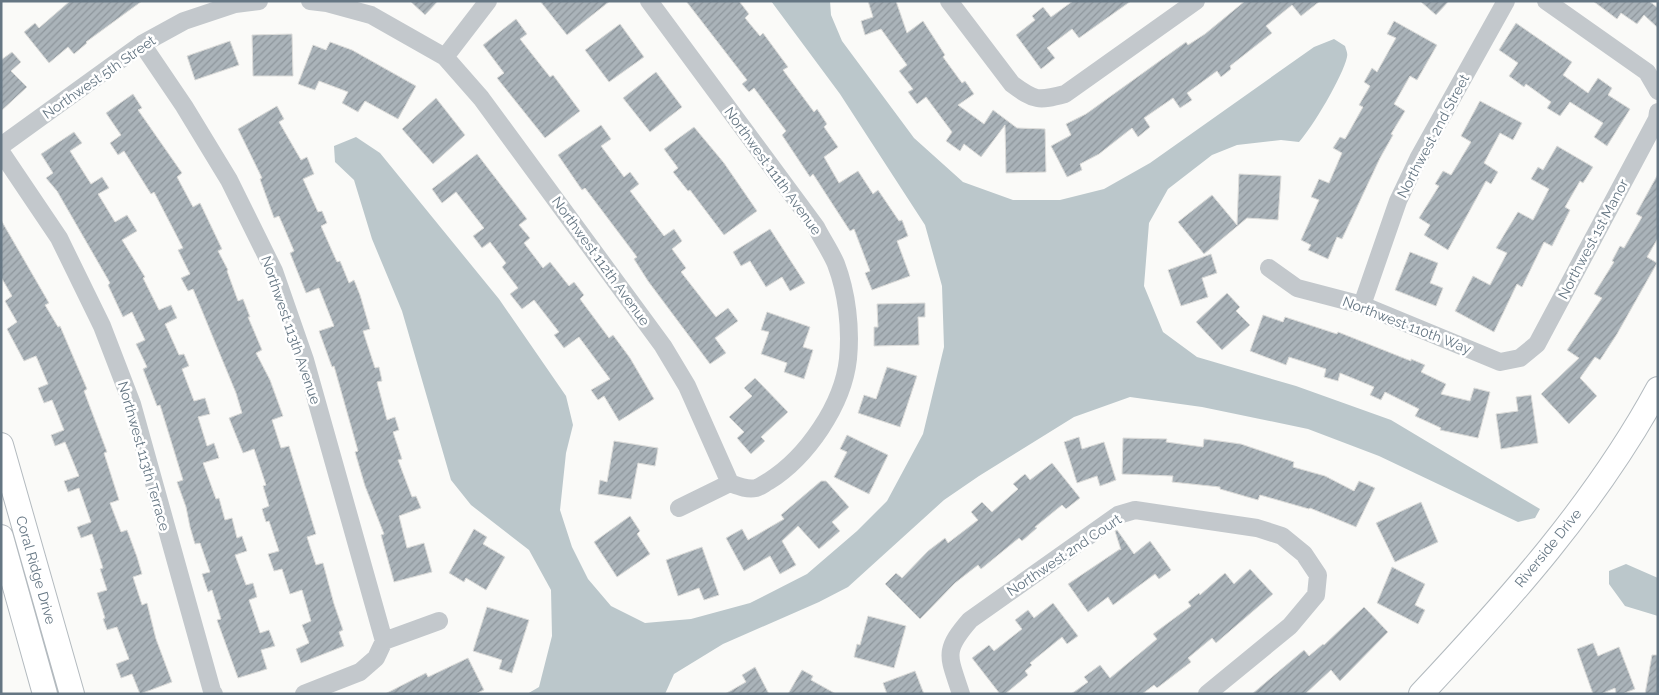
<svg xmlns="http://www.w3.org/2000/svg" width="1659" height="695" font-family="Raleway,sans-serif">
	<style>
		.water { fill: #bbc7cb }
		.building { fill: url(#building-hatch); stroke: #dcdcda }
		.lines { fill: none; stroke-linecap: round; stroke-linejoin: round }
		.secondary-casing { stroke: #b3babf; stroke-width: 26 }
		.street { stroke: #c3c8cc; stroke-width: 18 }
		.secondary { stroke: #fff; stroke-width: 24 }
		.labels { text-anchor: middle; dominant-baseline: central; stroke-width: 5; stroke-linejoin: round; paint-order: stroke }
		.street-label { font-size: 14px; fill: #657683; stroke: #fff }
	</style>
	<defs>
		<pattern id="building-hatch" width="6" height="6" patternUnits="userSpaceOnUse" patternTransform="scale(1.25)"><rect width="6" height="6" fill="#aab3b9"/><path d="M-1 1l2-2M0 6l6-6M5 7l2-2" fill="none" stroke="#8e969c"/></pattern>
	</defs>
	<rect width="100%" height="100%" fill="#fafaf8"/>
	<path class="water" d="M771,1h59l1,14 11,26 72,97 49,44 50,18h47l44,-11 46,-26 164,-116 20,-8 11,7c1,4 3,7 2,11 -4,19 -35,71 -48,85l-18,-2 -44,5 -25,10 -44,34 -19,34 -5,63 19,46 34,25 99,29 95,34 149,89 -5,9 -17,4 -139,-66 -71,-27 -106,-22 -72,-10 -56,20 -95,59 -35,24 -96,87 -29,15 -96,42 -49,30 -9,20h-138l12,-7 13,-51 -1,-46 -22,-40 -58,-45 -20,-25 -49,-169 -30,-72 -18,-59 -19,-18 -1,-16 22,-9 24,16 119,146 67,97 7,29 -7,28 -6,57 12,37 16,32 23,27 34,17 46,-4 59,-16 57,-29 50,-43 30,-30 36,-67 21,-87 -2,-61 -17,-61 -85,-131z
		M1626,564l32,14v38l-33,-10 -16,-22v-13z"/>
	<path class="building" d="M70,1h72l-56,41 1,1 -13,11 -6,-7 -19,16 -25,-31 11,-9 4,5z
		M410,1h28l-13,14z
		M540,1h70l-43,34z
		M686,1h53l10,13 -4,4 15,18 3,-3 11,15 14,19 -5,3 31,42 3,-3 10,15 -3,3 14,20 -14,10 15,26 19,-12 15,23 5,-4 21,31 3,-1 6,16 -11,5 13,35 -38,14 -7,-17 5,-2 -16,-42 -4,2 -37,-57 -3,3 -28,-42 4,-4 -32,-43 -5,4 -7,-8 5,-4z
		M868,1h28l11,32 16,-12 22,34 -2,2 19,26 3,-2 9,13 -16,11 26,19 9,-14 24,18 28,1 1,43 -40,1 -1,-48 -24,32 -17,-13 -4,7 -14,-10 6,-9 -26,-35 -9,7 -9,-12 5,-3 -14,-18 8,-6 -26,-36 -16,6 -4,-14 12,-4z
		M1073,1h58l-52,37 -7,-9 -25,19 8,10 -14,11 -25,-34 19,-15 -3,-4 11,-9 8,10z
		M1245,1h75l-19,15 -9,-11 -26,21 6,7 -42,33 1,3 -10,8 -4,-6 -30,22 5,7 -12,8 -7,-10 -29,20 6,9 -12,10 -6,-9 -33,26 -19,10 2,6 -15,7 -16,-31 20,-11 -5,-11 20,-10 100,-72 2,3 17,-11z
		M1420,1h29l-13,14z
		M1593,1h56l9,7v20l-14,-13 -7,9 -16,-11 -4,6z
		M516,19l11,15 -7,5 30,38 3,-2 27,36 -35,27 -48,-60 7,-5 -21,-28z
		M1394,21l43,24 -20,35 -7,-4 -16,28 11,7 -14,23 2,1 -13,23 -38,81 -5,-2 -9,22 -20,-9 3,-5 -10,-5 18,-40 -8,-3 8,-18 10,4 13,-30 -9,-5 7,-11 5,2 18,-32 -4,-2 11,-19 -6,-4 8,-14 5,4 19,-34 -9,-4z
		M1516,23l56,39 -9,13 25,18 10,-15 14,10 -4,7 22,14 -23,37 -13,-9 9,-14 -33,-21 -10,14 -13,-8 4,-6 -25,-18 -2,3 -15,-11 9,-13 -19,-13z
		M620,24l24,33 -35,25 -24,-32z
		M292,34l1,42h-40l-1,-41z
		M230,41l9,24 -44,15 -8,-24z
		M330,42l22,8 64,36 -18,33 -33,-18 -7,11 -16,-9 6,-11 -29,-11 -4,9 -17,-6 15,-39 13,5z
		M12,52l9,10 -10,9 16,16 -26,24v-51z
		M656,72l26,35 -32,25 -27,-34z
		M133,94l9,14 -4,2 44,63 -5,4 16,30 7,-4 22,46 -4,2 10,19 -1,1 11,30 5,-2 7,18h-2l14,33 -6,3 14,27 13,36 -11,4 9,28 8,-2 27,88 -9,3 9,28 7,-2 11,41 9,26 -4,2 5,14 -43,17 -5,-14 13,-6 -7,-18 9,-4 -9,-31 -12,4 -8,-25 -8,2 -6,-17 11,-3 -10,-30 -3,1 -4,-13 7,-3 -6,-20 3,-1 -12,-36 -11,4 -14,-35 13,-5 -6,-20 -43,-104 -5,2 -7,-13 9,-4 -12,-24 5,-2 -29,-56 -3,2 -27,-43 -6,4 -8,-12 11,-8 -15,-22z
		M436,98l29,37 -32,29 -31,-35z
		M1480,101l42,22 -9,17 -13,-7 -16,30 14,9 -7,12 -5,-3 -38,69 -24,-15 6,-10 -11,-7 20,-32 -4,-2 8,-13 8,4 20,-33 -10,-6z
		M277,106l7,13 -5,3 22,38 6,-3 7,17 -11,5 15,33 4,-1 5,12 -6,3 16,36 3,-1 9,22 5,-3 6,15 10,34 -7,2 12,37 4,-1 3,14 -5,1 10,38 8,-3 4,13 -6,2 9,27 -4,1 14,37 4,-1 5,12 -22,8 8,32 17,-5 8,29 -38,10 -13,-47 3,-1 -19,-48 -10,-34 3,-1 -24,-85 -2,1 -13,-36 15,-5 -15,-38 -13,5 -16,-40 4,-2 -15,-35 -5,2 -14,-39 2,-1 -24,-49z
		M601,125l10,14 -10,7 23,31 6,-5 9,12 -9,7 34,45 10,-7 8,12 -10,8 14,19 -5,4 35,45 12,-9 10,13 -23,17 11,15 -16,11 -62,-83 -14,-22 3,-2 -52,-69 -3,2 -24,-35z
		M694,127l30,36 33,48 -33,24 -34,-45 -2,1 -15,-19 5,-4 -14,-19z
		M74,132l8,11 -12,8 21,33 11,-7 7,11 -11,6 17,28 12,-7 10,16 -15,9 23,37 -2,1 16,32 12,-5 6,13 -12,6 14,31 5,-1 5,12 -7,3 12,32 11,-3 5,16 -12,3 9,29 7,-3 5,15 -16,5 13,36 3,-1 6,22 7,-2 5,20 5,-2 5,15 -12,4 11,30 7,-2 4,14 -8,3 11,33 9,-3 6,16 -14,4 6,19 -29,9 -21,-58 4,-1 -9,-29 -4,2 -6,-18 8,-2 -10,-29 -5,1 -5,-17 -4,-20 -9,-25 6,-2 -23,-75 -3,1 -14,-37 4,-2 -11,-23 9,-4 -13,-28 -9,5 -15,-32 2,-2 -53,-92 -11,-13 7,-5 -12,-19z
		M1557,146l36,21 -10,16 -3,-2 -15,26 5,3 -18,36 -8,-4 -22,45 -5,-3 -23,48 -39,-21 18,-35 17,9 17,-32 -11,-5 22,-36 15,8 16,-31 -18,-10 7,-12 5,3z
		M477,154l50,65 -8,6 11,13 -6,5 19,25 7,-6 19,24 5,-4 10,13 -4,4 29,39 4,-3 17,23 24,41 -35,22 -15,-25 -6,4 -7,-10 19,-11 -31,-42 -15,11 -10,-13 5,-3 -25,-32 -12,9 -12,-15 8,-6 -16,-21 4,-4 -16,-21 -8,6 -9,-12 11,-8 -28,-36 -14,11 -10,-14z
		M1239,174l42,2 -3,44 -31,-2 -43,36 -26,-32 34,-27 25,30z
		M1658,174v64l-11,19 10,6 -40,71 -17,26 -5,-3 -15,21 17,18 -28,28 -28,-30 38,-36 -12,-8 35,-52 -8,-4 20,-32 -2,-1 8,-15 4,2 18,-31 -6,-3z
		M1,220l48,83 -4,2 13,22 2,-1 27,63 -3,2 23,61 -3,1 15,47 -9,3 11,29 6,-2 10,27 5,17 -9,3 9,28 5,-2 9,36 16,43 -32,12 -8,-20 -11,4 -5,-14 13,-5 -12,-32 -10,3 -4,-11 2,-1 -8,-25 10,-3 -7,-21 3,-1 -11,-34 -11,4 -4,-11 14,-5 -12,-34 -11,4 -4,-11 15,-5 -14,-34 -10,4 -4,-11 13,-5 -12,-30 -8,3 -6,-15 10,-4 -12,-28 -12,5 -17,-32 10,-7 -12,-21 7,-5 -11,-19z
		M770,229l35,54 -15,8 -8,-14 -16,10 -16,-26 -9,5 -8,-14z
		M1410,252l28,11 -8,20 13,5 -7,18 -41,-16z
		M1211,254l6,19 -15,5 6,19 -27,9 -13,-36z
		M1227,293l13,14 -4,4 14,14 -28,25 -26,-28z
		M925,303v14h-7l1,28 -45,1v-19h4l-1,-23z
		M767,312l43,15 -7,20 10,3 -9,29 -20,-7 3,-9 -26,-9 8,-22 -8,-2z
		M1263,315l20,7 2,-5 52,17 1,-2 73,29v-2l14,6 -4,7 25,12 -5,10 29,7 4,-13 16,4 -12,46 -38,-8 1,-2 -26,-12 4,-7 -34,-17 -4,8 -11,-5 4,-8 -34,-14 -2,8 -14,-4 2,-8 -37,-12 -3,8 -36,-14z
		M887,367l30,9 -17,51 -42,-14 6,-18 12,4z
		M755,378l33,34 -27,25 4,4 -14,13 -14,-16 7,-6 -15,-15 23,-21 -8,-8z
		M1531,395l7,48 -37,6 -5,-35 22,-3 -2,-14z
		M847,435l41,20 -19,39 -35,-17 13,-25 -7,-3z
		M1079,437l3,12 22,-7 12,38 -16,6 -3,-10 -20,7 -13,-41z
		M1123,438l44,1 -1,3 37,5 1,-8 37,5 53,18 -1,5 32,9 29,15 5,-10 16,7 -19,39 -46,-19 -1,1 -49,-14 -2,5 -38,-11v-2l-48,-5 1,-6 -51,-2z
		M614,441l44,7 -3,18 -17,-3 -7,36 -33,-5 2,-14 7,2z
		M1052,463l28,35 -14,11 -4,-4 -27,22 2,1 -15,13 -3,-3 -38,31 -3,-4 -23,18 -35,36 -35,-35 11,-11 6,5 26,-27 17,-13 3,5 30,-23 -7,-8 11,-10 10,10 26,-23 -5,-5 12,-10 5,6z
		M821,481h5l23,26 -17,15 8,9 -21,18 -21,-23 -16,15 14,24 -16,9 -10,-18 -26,15 -18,-33 16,-9 6,11 36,-21 -3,-4z
		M1421,502l17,40 -43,20 -19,-39z
		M630,516l10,15 -3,3 13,20 -33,23 -23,-35z
		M474,529l13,8 -4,7 22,13 -19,33 -20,-12 -2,4 -15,-9z
		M1117,530l17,24 16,-13 21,29 -12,9 -4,-5 -42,31 -5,-8 -20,15 -20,-28 52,-35 1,1 -6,-19z
		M702,547l17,48 -15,5 -5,-12 -21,8 -12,-36z
		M1392,567l33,17 -10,21 10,5 -7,14 -41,-21z
		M1250,569l23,25 -57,49 -4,-5 -24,20 3,4 -34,26 -3,-3 -12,9h-71l17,-12 -4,-5 16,-12 10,13 47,-39 -4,-5 38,-28 -3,-4 11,-9 1,2 25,-22 9,11z
		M1053,603l25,33 -11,8 -5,-7 -32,26 2,2 -7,6 3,4 -23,19h-5l-28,-36 17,-13 5,6 28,-22 -7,-9 13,-10 6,8z
		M487,607l42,13 -17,53 -13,-4 3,-9 -29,-9z
		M1364,607l24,25 -48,49 -9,-11 -26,24h-53l52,-44 5,6 14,-12 1,1z
		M868,616l38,10 -12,42 -40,-11 3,-13 3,1z
		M1593,643l5,13 21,-9 16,42 -13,5h-6l-1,-6 -14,6h-8l-16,-45z
		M1652,655h6v39h-13z
		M468,658l16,32 -9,4h-90l41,-21 2,4z
		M755,667l14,27h-44l21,-12 -4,-7z
		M802,670l11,6 -2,4 25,14h-48z
		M915,671l9,23h-37l-4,-11z"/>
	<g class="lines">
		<g class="secondary-casing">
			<path id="secondary" d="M1,445l71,249
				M1,537l44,157
				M1421,694c88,-94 175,-191 237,-305"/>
		</g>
		<path class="street" d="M310,1l17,2 44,12 74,42 36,41 182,248 24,40 43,97
			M649,1l167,226c6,12 15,25 20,37 11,29 15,64 12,95 -5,46 -41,98 -79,122 -4,2 -9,6 -13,7 -9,2 -18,-2 -26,-5l-51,25
			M949,1l63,83c23,17 26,17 53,10l131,-93
			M1546,1l101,71 11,19
			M142,44l42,62 45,74 45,91 31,89 79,281
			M445,57l43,-56
			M1,146l141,-102 42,-23 51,-17 24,-3
			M1,152l58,86 43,88 30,78 80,287 2,3
			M1269,268l28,20 65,17 138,57 20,-4 17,-14 120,-225 1,-7
			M1362,305l36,-104 20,-42 88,-158
			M304,694l56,-22 16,-14 8,-17 55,-20
			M961,694c-12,-38 -19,-42 9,-74l148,-105 17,-5 122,18 25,8 22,18 14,21 -2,20 -26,31 -83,68"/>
		<use href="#secondary" class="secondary"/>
	</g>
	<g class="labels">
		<g class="street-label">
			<text transform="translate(99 77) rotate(-35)">Northwest 5th Street</text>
			<text transform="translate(1433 136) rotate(-62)">Northwest 2nd Street</text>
			<text transform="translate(773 171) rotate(54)">Northwest 111th Avenue</text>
			<text transform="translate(1593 239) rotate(-62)">Northwest 1st Manor</text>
			<text transform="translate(601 261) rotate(54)">Northwest 112th Avenue</text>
			<text transform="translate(1407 325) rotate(21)">Northwest 110th Way</text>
			<text transform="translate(291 330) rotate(71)">Northwest 113th Avenue</text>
			<text transform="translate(144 456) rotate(74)">Northwest 113th Terrace</text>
			<text transform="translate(1548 548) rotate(-51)">Riverside Drive</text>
			<text transform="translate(1064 555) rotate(-34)">Northwest 2nd Court</text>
			<text transform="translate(36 570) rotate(74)">Coral Ridge Drive</text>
		</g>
	</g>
	<rect width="1659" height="695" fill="none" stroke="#657683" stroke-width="5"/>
</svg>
